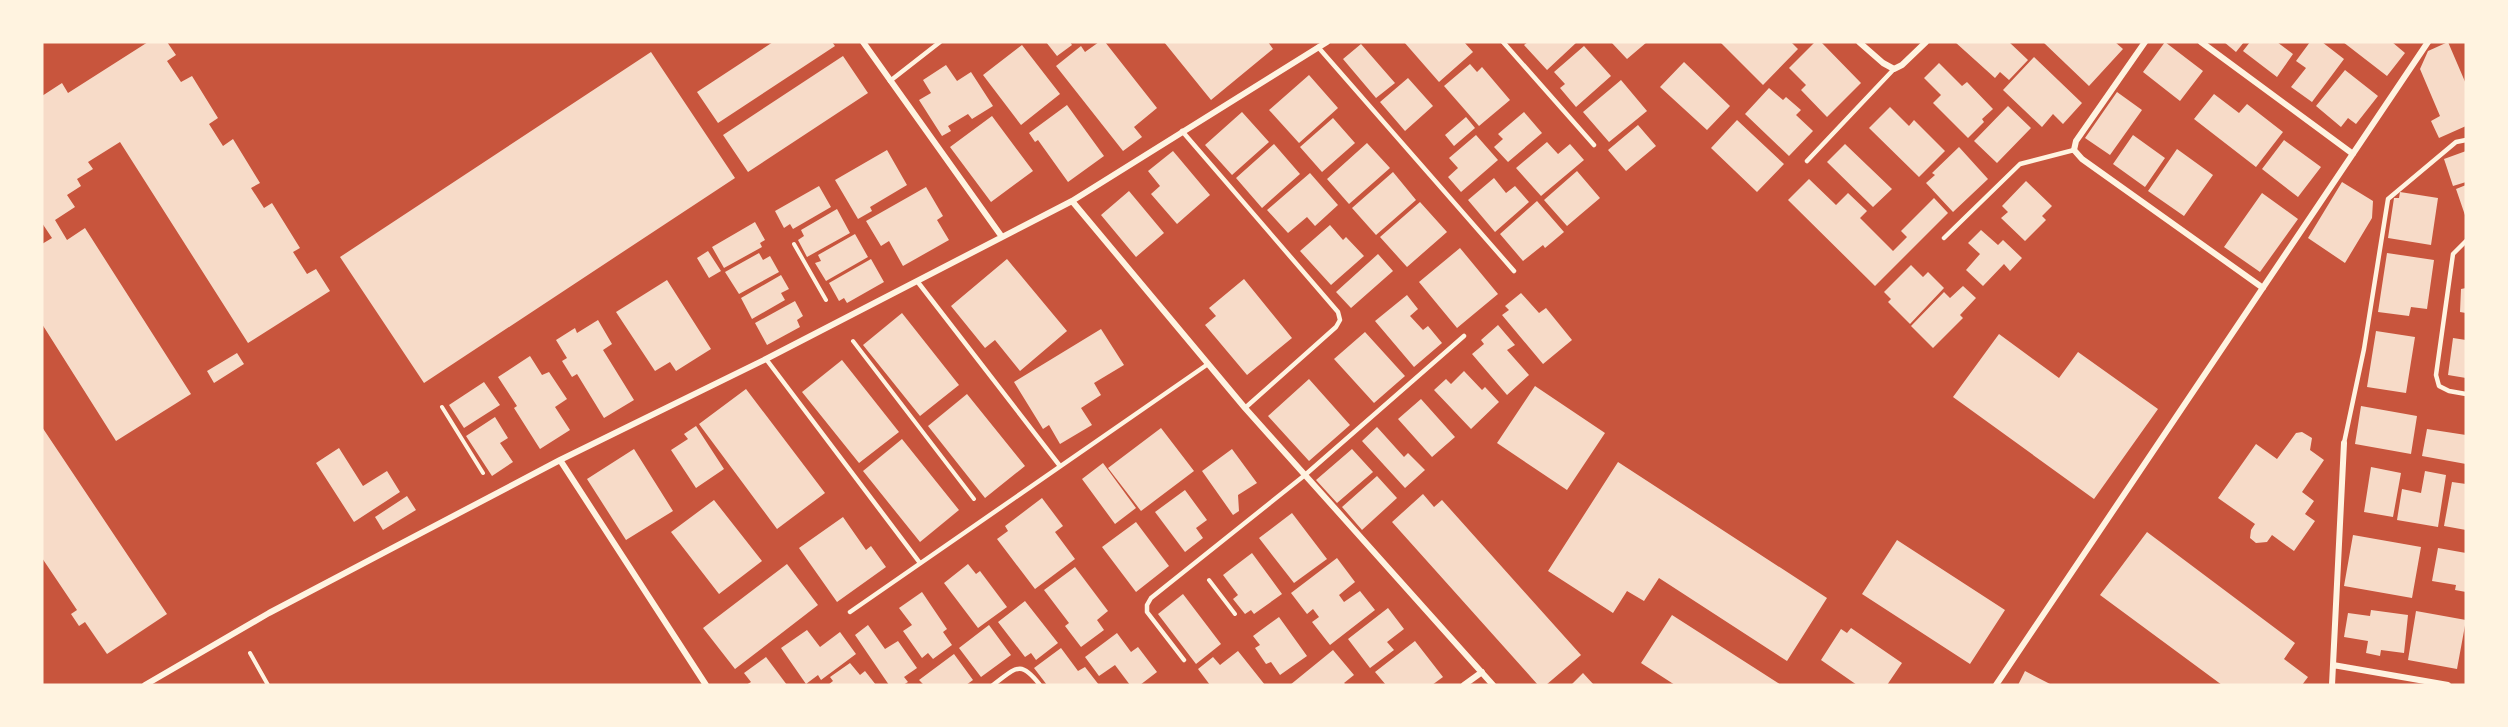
<svg xmlns="http://www.w3.org/2000/svg" width="2508" height="727" font-family="'DejaVu Sans',sans-serif">
	<style>
		.building { fill: #f7dbc8 }
		.lines { fill: none; stroke-linecap: round; stroke-linejoin: round }
		.path { stroke: #fff3e0; stroke-width: 4 }
		.service { stroke: #fff3e0; stroke-width: 4.5 }
		.minor { stroke: #fff3e0; stroke-width: 6 }
	</style>
	<rect width="100%" height="100%" fill="#c8553d"/>
	<path class="building" d="M148,42h19l9,13 -9,6 14,21 11,-6 26,42 -9,6 14,22 10,-7 27,44 -9,5 13,20 8,-5 28,45 -7,4 14,22 9,-5 14,22 -82,52 -128,-201 -32,20 5,7 -16,10 4,7 -14,9 8,12 -20,13 12,20 18,-12 106,166 -75,47 -74,-117v-80l10,-6 -10,-15v-127l20,-13 6,10z
		M773,42h59l3,4 -117,77 -21,-31z
		M1046,42h24l2,3 -15,11z
		M1099,42h6l52,66 -23,19 8,10 -19,14 -67,-85 25,-20 4,6z
		M1164,42h104l5,7 -62,51z
		M1404,42h60l9,10 -34,30z
		M1528,42h49l-30,28 -23,-25z
		M1611,42h36l-20,17z
		M1720,42h71l7,7 -35,36z
		M1815,42h6l40,41 -34,34 -26,-27 5,-5 -17,-17z
		M1955,42h54l19,18 -19,20 -9,-8 -5,6z
		M2043,42h72l8,7 -34,37z
		M2165,42l38,29 -23,30 -37,-29z
		M2224,42h20l-8,10z
		M2250,42h27l16,12 -16,23 -34,-26z
		M2310,42h12l22,17 -32,43 -21,-15 15,-19 -10,-7z
		M2343,42h49l13,11 -18,23z
		M2448,42l18,42v42l-27,12 -8,-17 9,-5 -20,-47 8,-18z
		M1361,44l34,39 -19,15 -33,-39z
		M1022,45l38,49 -39,31 -38,-50z
		M1584,46l27,30 -35,31 -16,-19 5,-4 -11,-12z
		M651,52l84,126 -311,205 -84,-126z
		M843,56l25,37 -120,79 -25,-37z
		M2034,57l48,46 -19,21 -10,-10 -11,13 -39,-37z
		M1684,62l46,44 -23,24 -47,-43z
		M1939,63l23,23 5,-4 26,27 -11,10 2,3 -16,16 -35,-35 8,-8 -17,-17z
		M1470,64l7,8 5,-5 28,33 -31,26 -35,-40z
		M946,65l11,16 14,-9 22,34 -21,13 -4,-5 -20,12 3,5 -9,5 -23,-36 12,-7 -8,-13z
		M2345,70l33,26 -22,28 -8,-6 -7,9 -25,-21z
		M1309,75l29,33 -39,35 -30,-33z
		M1408,78l25,28 -28,25 -25,-29z
		M1621,80l26,31 -38,31 -26,-30z
		M1769,88l14,12 3,-3 15,13 -5,5 17,16 -24,25 -44,-42z
		M2117,92l25,18 -32,45 -25,-17z
		M2214,94l25,19 8,-9 36,28 -27,35 -62,-48z
		M1067,105l37,51 -36,26 -30,-42 -3,2 -6,-9z
		M2008,106l23,22 -34,35 -23,-22z
		M1890,107l19,19 5,-6 31,31 -26,26 -50,-49z
		M1242,112l27,30 -37,33 -27,-30z
		M1524,112l18,21 -34,29 -14,-15 9,-8 -5,-5z
		M992,116l41,55 -42,31 -41,-55z
		M1466,117l9,11 -21,18 -9,-11z
		M1333,118l22,25 -33,29 -22,-25z
		M1737,120l47,44 -27,28 -46,-44z
		M1638,125l18,21 -30,25 -18,-21z
		M1476,135l22,25 -37,32 -13,-15 10,-9 -9,-10z
		M2133,135l32,23 -20,29 -32,-23z
		M2284,140l37,27 -23,30 -36,-28z
		M1547,142l11,12 12,-10 14,16 -43,36 -25,-28z
		M1367,143l23,25 -41,36 -22,-25z
		M1274,144l26,30 -38,34 -26,-30z
		M1845,144l47,45 -19,18 -46,-45z
		M1959,147l29,32 -35,33 -27,-29 9,-8 -3,-2z
		M2177,149l36,26 -29,41 -36,-25z
		M887,150l20,35 -37,22 2,4 -14,8 -23,-39z
		M1173,151l37,44 -33,29 -26,-30 9,-8 -12,-15z
		M2466,151v31l-13,4 -9,-27z
		M1577,171l23,27 -33,28 -23,-26z
		M1393,172l23,28 -40,35 -24,-27z
		M1310,173l28,32 -23,21 -8,-9 -19,16 -21,-23z
		M1494,178l12,15 9,-7 14,16 -34,30 -27,-32z
		M1809,179l27,26 12,-12 19,18 -7,7 33,33 14,-14 -6,-6 33,-33 14,15 -73,73 -87,-86z
		M2026,181l26,25 -10,10 4,4 -21,21 -24,-23 7,-6 -6,-6z
		M2342,182l31,19 -1,17 -27,45 -37,-25z
		M2466,185v33l-10,-29z
		M819,186l12,21 -38,22 -3,-5 -6,4 -9,-17z
		M926,187l17,29 -6,4 12,20 -46,26 -14,-25 -8,5 -15,-25z
		M1129,191l35,42 -28,24 -35,-42z
		M2400,192l38,6 -7,47 -43,-7 6,-40h5z
		M2262,193l36,26 -38,53 -36,-25z
		M1537,201l27,31 -19,16 -2,-3 -20,16 -23,-27z
		M1420,202l27,30 -40,35 -27,-30z
		M837,209l13,24 -43,24 -9,-17 6,-4 -3,-6z
		M755,222l10,18 -5,3 2,4 -38,21 -12,-21z
		M1330,225l13,15 3,-3 18,19 -33,29 -31,-34z
		M1981,230l17,15 5,-5 19,18 -12,13 -6,-7 -21,22 -17,-16 14,-16 -12,-11z
		M855,234l13,23 -42,24 -11,-18 6,-2 -3,-6z
		M1460,248l38,46 -41,34 -38,-46z
		M708,251l13,20 -12,7 -12,-20z
		M759,253l4,7 7,-4 9,16 -40,22 -14,-22z
		M2387,253l47,7 -7,49 -16,-2 -2,9 -31,-4z
		M1378,254l15,17 -42,37 -15,-16z
		M871,259l13,23 -37,21 -3,-5 -5,3 -10,-18z
		M1007,259l60,72 -47,40 -25,-31 -10,8 -34,-42z
		M1911,265l12,12 5,-5 16,16 -34,36 -22,-22 3,-3 -7,-7z
		M781,275l8,14 -8,4 4,7 -33,19 -11,-21z
		M1244,279l48,59 -45,37 -42,-50 11,-9 -7,-8z
		M667,280l44,69 -35,22 -6,-9 -15,9 -39,-59z
		M1963,286l13,12 -16,17 3,3 -30,30 -22,-22 33,-34 6,6z
		M2466,288v25l-6,-1 1,-23z
		M1521,293l18,20 7,-5 26,32 -29,24 -41,-49 7,-5 -4,-4z
		M1407,295l11,14 -8,7 13,14 5,-4 14,17 -28,24 -39,-46z
		M795,301l8,15 -6,4 3,7 -33,18 -12,-22z
		M902,313l57,72 -39,31 -57,-71z
		M598,320l14,24 -9,6 31,50 -30,18 -27,-44 -5,3 -10,-16 5,-3 -11,-18 19,-12 2,5z
		M1498,325l17,20 -8,5 22,25 -22,20 -35,-41 12,-10 -3,-4z
		M1101,329l23,36 -30,18 7,12 -20,13 11,17 -32,19 -11,-19 -6,4 -29,-47z
		M2376,331l39,6 -9,56 -39,-6z
		M1365,332l40,44 -31,27 -40,-44z
		M1999,334l60,44 19,-26 80,57 -64,90 -141,-102z
		M2453,338l13,2v38l-18,-3z
		M237,353l7,11 -30,19 -7,-12z
		M530,356l12,19 7,-3 18,27 -12,8 15,23 -30,19 -26,-41 3,-2 -19,-29z
		M842,360l57,72 -40,31 -57,-71z
		M1464,371l18,19 3,-3 14,15 -28,27 -37,-39 12,-11 5,5z
		M1309,379l41,46 -41,36 -41,-45z
		M484,382l16,23 -36,23 -15,-23z
		M1535,386l70,47 -38,57 -70,-47z
		M746,389l79,104 -48,36 -78,-105z
		M967,394l58,72 -40,32 -57,-72z
		M1421,399l34,38 -23,20 -34,-38z
		M2361,406l56,10 -6,38 -56,-10z
		M495,417l13,21 -8,5 13,19 -21,14 -26,-40z
		M696,426l28,43 -28,19 -25,-38 17,-11 -4,-5z
		M42,427l125,187 -60,40 -22,-32 -6,4 -8,-12 6,-4 -35,-52z
		M1377,427l27,30 4,-4 17,17 -20,18 -43,-47z
		M1161,428l33,43 -53,40 -33,-43z
		M2427,429l39,6v29l-44,-8z
		M2302,432l10,6 -2,12 14,10 -22,32 12,9 -9,13 10,7 -21,30 -22,-16 -5,7 -11,1 -6,-5 1,-8 4,-6 -37,-26 38,-54 21,15 19,-26z
		M902,439l57,71 -39,32 -57,-71z
		M339,448l24,38 24,-15 13,21 -46,30 -38,-59z
		M634,449l39,62 -47,29 -39,-61z
		M1232,449l25,34 -19,12 1,16 -6,4 -31,-44z
		M1352,449l21,23 -36,31 -21,-23z
		M1618,462l209,136 -40,63 -128,-83 -15,23 -17,-10 -14,22 -65,-42z
		M1103,463l33,45 -21,16 -33,-45z
		M2371,467l30,6 -8,44 -29,-5z
		M2425,471l21,4 -8,52 -41,-7 5,-31 19,4z
		M1377,476l20,22 -35,32 -20,-23z
		M2452,482l14,2v46l-22,-4z
		M1185,490l22,30 -11,8 7,10 -18,14 -30,-40z
		M1423,494l11,13 8,-7 139,155 -35,30h-8l-146,-163z
		M407,496l9,14 -33,20 -8,-13z
		M1042,498l21,28 -8,6 20,27 -40,30 -38,-50 11,-8 -3,-5z
		M714,500l48,61 -43,33 -48,-62z
		M1292,513l35,46 -33,24 -35,-45z
		M843,517l23,33 5,-4 15,21 -49,35 -38,-54z
		M1136,522l33,44 -33,26 -34,-45z
		M2147,532l148,111 -11,16 24,18 -6,8h-80l-122,-90z
		M2353,535l68,12 -9,51 -68,-12z
		M1897,540l108,70 -35,54 -108,-70z
		M2438,548l28,5v39l-11,-2 1,-5 -24,-4z
		M1252,553l30,41 -28,20 -3,-4 -6,4 -12,-15 5,-4 -15,-20z
		M1337,558l18,24 -16,13 5,7 16,-11 15,19 -45,35 -18,-23 7,-5 -6,-8 -6,5 -16,-21z
		M787,564l31,41 -83,64 -32,-41z
		M968,564l8,10 4,-3 27,36 -29,21 -34,-45z
		M1075,567l33,44 -11,9 7,10 -23,17 -16,-21 4,-3 -25,-33z
		M922,592l25,37 -4,3 9,13 -19,14 -5,-6 -6,5 -19,-27 9,-6 -13,-17z
		M1183,594l38,50 -25,20 -38,-50z
		M1025,601l33,42 -22,17 -5,-7 -6,4 -27,-35z
		M1388,608l16,21 -17,13 7,8 -24,18 -22,-29z
		M2371,610l37,5 -4,38 -23,-3 -1,6 -14,-3 2,-12 -24,-4 4,-24 22,3z
		M2416,611l50,9 -9,49 -49,-9z
		M1672,615l109,70h-106l-34,-22z
		M1279,617l28,39 -27,19 -9,-13 -5,2 -11,-16 5,-3 -7,-9z
		M868,625l17,24 13,-8 19,27 -13,9 4,5 -5,3h-14l-34,-50z
		M989,625l22,30 -30,22 -22,-29z
		M1851,628l51,35 -15,22h-30l-36,-25 20,-31 6,4z
		M807,630l13,17 20,-15 16,22 -35,26 -3,-5 -12,9 -25,-36z
		M1117,633l14,19 7,-5 19,25 -17,13h-10l-15,-20 -16,11 -14,-19z
		M1415,641l28,36 -11,8h-46l-11,-13z
		M1061,648l17,23 7,-4 14,18h-52l-13,-17z
		M1333,650l21,25 -10,8 2,2h-56z
		M1238,651l27,34h-55l-12,-16 15,-12 7,8z
		M954,654l19,26 -7,5h-42l-5,-5z
		M766,657l21,28h-41l5,-3 -7,-9z
		M850,663l10,12 5,-4 11,14h-48l5,-4 -3,-4z
		M2025,671l27,14h-34z
		M1583,673l11,12h-23z"/>
	<g class="lines">
		<path class="path" d="M794,244l32,56
			M853,341l121,158
			M442,407l41,66
			M1209,580l26,34
			M250,653l18,32"/>
		<path class="service" d="M1503,42l91,103
			M1318,47l196,224
			M890,81l50,-39
			M1182,131l156,181 2,8 -4,7 -91,81
			M1807,161l87,-92
			M1944,238l76,-74 54,-14
			M2466,241l-13,13 -17,121 3,11 10,5 17,3
			M917,281l143,185
			M766,359l154,204
			M2344,443l20,-94 24,-150 68,-57 10,-2
			M850,612l358,-248
			M1184,660l-37,-48v-7l4,-7 154,-123 159,-139
			M993,685c23,-17 27,-26 47,0"/>
		<path class="minor" d="M863,42l139,195
			M1859,42l24,21 11,6 8,-4 24,-23
			M2145,42l-69,99 -2,9 8,9 181,129
			M2201,42l152,112
			M1072,201l173,207 248,277
			M560,460l146,225
			M2333,665l115,20
			M145,685l124,-72 291,-153 206,-101 306,-158 255,-159
			M1464,685l18,-13
			M1996,685l432,-643
			M2332,685l12,-242"/>
	</g>
	<rect width="2508" height="727" fill="none" stroke="#fff3e0" stroke-width="87"/>
</svg>
